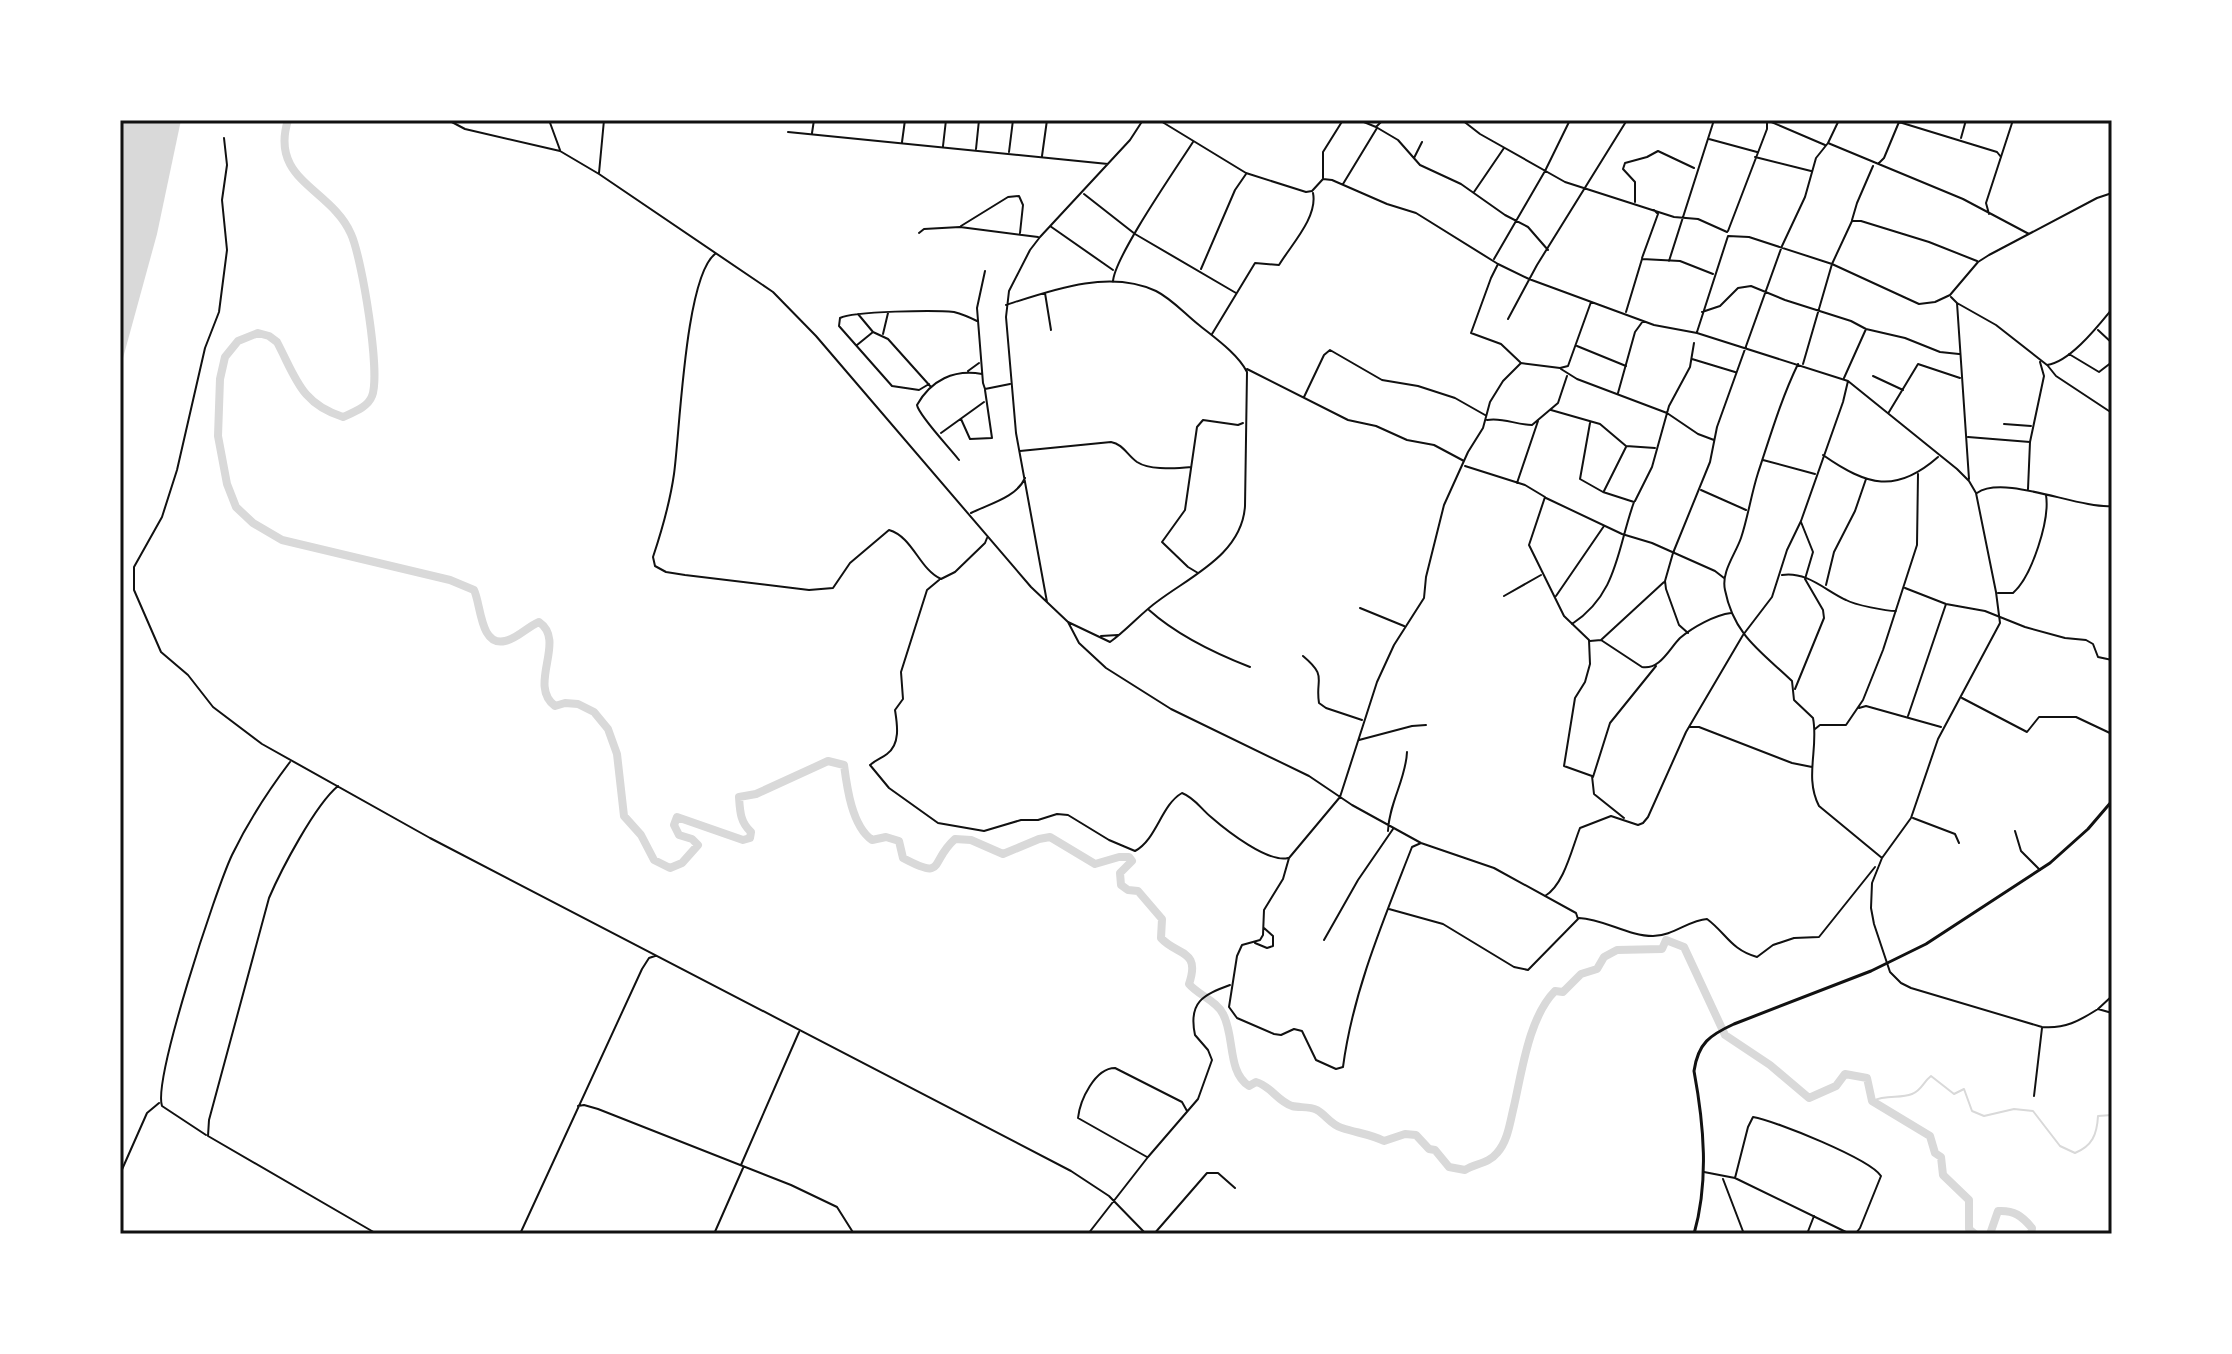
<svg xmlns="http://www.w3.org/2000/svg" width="2232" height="1354" font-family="Ubuntu,sans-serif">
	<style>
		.water { fill: #d9d9d9 }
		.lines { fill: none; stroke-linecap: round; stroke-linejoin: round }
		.stream { stroke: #d9d9d9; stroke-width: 2 }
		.river { stroke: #d9d9d9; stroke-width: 8 }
		.minor { stroke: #111; stroke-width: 2 }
		.secondary { stroke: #111; stroke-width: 3 }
		.neatline { fill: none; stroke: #111; stroke-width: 3 }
	</style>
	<rect width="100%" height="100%" fill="#fff"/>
	<path class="water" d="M120,120h61l-24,114 -37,135z"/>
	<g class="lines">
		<path class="stream" d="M1872,1101c15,-7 28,-2 40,-7 10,-4 11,-12 19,-18l23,18 10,-5 8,22 12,5 30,-7 19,2 27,35 15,7c17,-7 22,-18 23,-37l14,-1"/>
		<path class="river" d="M288,120c-19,61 43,68 63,114 11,24 30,140 21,162 -4,11 -18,16 -29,21 -42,-13 -47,-39 -66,-75l-8,-6 -11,-3 -20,8 -13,16 -5,22 -2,57 9,48 9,23 17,16 29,17 168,40 24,10c7,14 6,57 31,51 12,-2 22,-14 34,-19 28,19 -12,63 16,84l10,-3 13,1 16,8 14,17 9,25 7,62 17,19 13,25 16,8 12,-5 16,-18 -6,-6 -13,-4 -5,-10 3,-8 66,23 7,-2 1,-6c-11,-10 -11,-21 -12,-35l17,-3 72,-33 16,4c3,23 8,61 28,75l14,-3 13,4 4,17c43,23 26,4 52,-19l16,1 32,14 36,-15 11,-2 45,27 24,-7h10l3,4 -12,12 1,12 7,5 10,1 24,28 -1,19c16,18 40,11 28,46 9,11 28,17 34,30 12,22 4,58 26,72l7,-4c15,4 21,19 36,24 8,2 17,0 25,4 9,5 14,15 25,18 15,5 28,6 42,13l21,-7 11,1 13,14 6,1 14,17 16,3c11,-7 23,-6 32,-17 11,-12 13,-31 17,-47 8,-35 15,-89 41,-115l8,1 18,-18 16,-5 7,-12 13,-7 45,-1 4,-9 18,7 41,88 45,30 39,33 27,-12 9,-12 22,4 5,23 58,35 5,17 6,4 2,18 26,25v29l6,5
			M1990,1234l8,-23c16,-1 24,5 34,17l-1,6"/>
		<path class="minor" d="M448,120l17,9 95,22 39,23 174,118 43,44 215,251 37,35 42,20c17,-12 31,-29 48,-41 33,-25 84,-47 87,-95l2,-134c-9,-18 -32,-34 -48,-47 -14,-11 -27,-26 -43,-34 -47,-22 -104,-1 -150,14
			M549,120l11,30
			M1159,120l87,53 60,19 6,-1 11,-12 9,1 55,24 29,9 82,51 31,15 125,46 43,8 151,48 109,88 12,12 7,12 20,99 4,31 -62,116 -27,79 -29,40 -10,25 -1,25 3,16 16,48 11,11 10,5 131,39c23,2 37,-6 56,-18l14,4
			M1359,120l17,7 7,-7
			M1462,120l18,14 85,48 109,35 24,2 29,13
			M1769,121l56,24
			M1376,127l22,13 22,25 41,19 44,31 23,12 20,23
			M788,132l320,32
			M812,133l2,-13
			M224,138l3,27 -5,35 5,50 -8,62 -14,36 -28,122 -15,47 -28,50v23l27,62 27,23 25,32 49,37 168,94 641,333 38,25 37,38
			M1961,138l5,-18
			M1709,139l48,13
			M902,142l3,-22
			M1828,143l135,56 66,35
			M943,146l3,-26
			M976,149l3,-29
			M1009,152l4,-32
			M1042,156l5,-36
			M1755,157l56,14
			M1414,158l8,-16
			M1879,163l5,-5 15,-36 98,30 4,5
			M599,173l5,-53
			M1323,178v-26l20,-32
			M1343,184l34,-56
			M1474,192l30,-44
			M1084,194l51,40 101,59
			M1635,202v-20l-12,-13 2,-6 22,-6 11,-6 36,17
			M1989,214l-3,-11 27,-83
			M1852,220l5,-17 16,-37
			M961,226l47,-29 11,-1 4,9 -3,28
			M1050,226l63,44
			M1728,231l39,-102v-9
			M919,233l5,-4 36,-2 78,10
			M715,254c-30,23 -35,177 -41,220 -4,28 -12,56 -21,83l2,9 11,6 19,3 124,15 24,-2 17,-25 39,-33c24,7 30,39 52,49l14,-7 30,-29 2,-5
			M1642,258l16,-44 -4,-4
			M1494,259l51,-88 25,-51
			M1669,261l45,-141
			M1498,264l-7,14 -20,55 30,11 19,18
			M1201,269l34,-79 11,-16
			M985,271l-8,37 6,75 2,6 25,-5
			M1113,282c0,-23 64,-115 80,-140
			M1045,293l6,37
			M1951,297l6,6 12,176
			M1957,303l39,22 51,40c23,-3 51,-39 65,-56
			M1626,312l16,-53 38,2 33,13
			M1702,312l18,-6 18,-18 13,-2 34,14 66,21 15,8 39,9 35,14 19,2
			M858,314l15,18 15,7 43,48
			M1508,319l29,-54 90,-145
			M2098,330l14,13
			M1697,332l31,-96 21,1 83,27 87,40 16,-2 15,-7 28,-33 11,-7 108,-57 15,-5
			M883,334l5,-21
			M1212,334l43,-71 24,2c12,-20 39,-48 34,-72
			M857,345l16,-13
			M1577,346l49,20
			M2069,354l30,18 13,-10
			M1692,359l43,13
			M1798,364c-17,35 -28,73 -40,109 -7,22 -10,44 -17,65 -6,17 -20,34 -16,52 9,46 37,62 67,91l2,19 19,18c6,30 -9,59 6,88l63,52
			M1803,364l29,-100 20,-43h9l68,21 48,19
			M2048,366l8,10 56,37
			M1247,369l101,51 28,6 31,14 27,5 30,16
			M1561,369l16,10 90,34 31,21 16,6
			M968,371l11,-8
			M1873,376l30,14
			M1844,378l22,-49
			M929,384l-10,6 -27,-4 -53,-60 1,-8c13,-7 96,-8 114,-6 8,2 15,5 23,9
			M1618,393l17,-61 8,-11
			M1304,397l20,-42 6,-5 52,30 36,6 37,12 30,17
			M1551,410l49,14 26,22 29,2
			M1889,412l29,-48 42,14
			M961,419l9,20 22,-1 -7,-48
			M1487,420c16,-3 29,5 45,5l26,-22 9,-27
			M2004,424l27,2
			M941,433l43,-31
			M1968,437l62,5
			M1020,451l91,-9c12,2 16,13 26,20 14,9 38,6 54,5
			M1823,455c44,31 73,39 115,2
			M959,460c-9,-12 -40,-44 -42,-55 14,-25 37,-36 65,-31
			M1763,460l52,14
			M1465,466l60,19 20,12 -16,48 35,71 25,24 1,24 -5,18 -10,16 -11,68 28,10 2,18 30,24
			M1517,483l21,-62
			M2028,489l2,-47 14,-66 -4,-14
			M1701,490l45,20
			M1604,491l22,-44
			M1977,493c27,-19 102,16 135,13
			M1546,498l76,36 30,9 63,28 9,7
			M1635,501l17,-34 17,-61 21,-39 4,-24
			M971,513c18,-9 46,-16 54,-35
			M1198,573l-10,-6 -26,-25 23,-32 12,-83 6,-7 35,5 5,-2
			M1782,575c25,-4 44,16 64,25 9,5 40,11 50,11
			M939,580l-12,10 -26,82 2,27 -8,11c2,13 6,34 -8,44 -5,4 -11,6 -17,11l19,23 49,35 46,8 37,-11h17l19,-6 11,1 41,25 26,11c22,-12 26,-46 47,-58 13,5 19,16 29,24 16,14 57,46 77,41
			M1826,585l8,-33 21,-41 11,-32
			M1905,588l41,16 39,7 40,16 40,11 21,2 7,4 5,13 14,3
			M1998,593h15c19,-17 37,-73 33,-98
			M1504,596l37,-21
			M1556,596l48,-70
			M1047,602l-31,-169 -10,-116 3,-26 21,-41 10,-13 90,-97 13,-20
			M1360,608l44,18
			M1149,610c29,26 65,43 101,57
			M1068,622l11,21 27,25 65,41 138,67 43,29 69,38 73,25 82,45 2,6 -50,51 -14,-3 -71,-43 -54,-15
			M1572,624c46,-30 45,-75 62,-122l-31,-10 -23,-13 10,-56
			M1688,633l-9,-8 -13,-36 -1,-8 8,-28 37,-91 7,-35 65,-181 23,-49 11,-39 12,-15 11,-23
			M1101,636l17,-1
			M1601,640l41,27c18,3 27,-18 38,-29 13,-11 35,-23 51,-25
			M1590,641l11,-1 63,-58
			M1303,656c25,21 12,22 16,47l7,5 36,12
			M1795,689l29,-71 -1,-8 -18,-31 8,-27 -12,-30
			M1962,698l65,34 12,-15h37l36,17
			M1859,708l7,-2 75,21
			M1908,716l38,-112
			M1690,727h9l93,36 20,4
			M1815,729l5,-4h26l17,-25 20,-50 34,-105 1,-71
			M1359,740l53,-14 14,-1
			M1593,777l17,-54 46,-57
			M338,786c-23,19 -57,84 -69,112l-60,222 -1,16 169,98
			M1913,818l42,16 4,9
			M1388,831c1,-28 18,-52 19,-79
			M2015,831l6,20 19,19
			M1421,843l-9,4c-28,72 -59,144 -69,220l-7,2 -20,-9 -14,-29 -8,-2 -13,6 -7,-1 -37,-16 -8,-11 8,-51 5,-11 18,-5 3,-5 1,-25 19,-31 6,-21 51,-61 37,-115 17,-37 30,-47 2,-21 18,-72 24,-53 15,-24 7,-26 13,-21 18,-18 39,5 8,-2 23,-64
			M1545,896c19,-11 27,-48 35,-68l31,-12 27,9 5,-2 5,-6 38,-85 57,-97 29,-38 15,-47 14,-29 42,-119 5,-21
			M1579,918c25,1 49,18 74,18 20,0 36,-16 54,-17 19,14 24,31 50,38l16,-12 21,-7 25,-1 56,-70
			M1324,940l34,-60 35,-51
			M1255,943l12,5 6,-2v-10l-9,-8
			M2098,1009l14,-13
			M2034,1096l8,-68
			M578,1106l6,-1 14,4 193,76 46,22 17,27
			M206,1135l-44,-29c-9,-27 54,-217 70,-251 16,-33 36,-64 58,-93
			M1147,1157l-69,-39c2,-18 17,-50 37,-50l67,34 5,9
			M741,1165l58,-133
			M1704,1172l31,6 113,55h8l4,-5 21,-52c-11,-17 -105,-55 -128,-59l-5,10 -13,51
			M120,1174l27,-61 12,-10
			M1723,1179l21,55
			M520,1234l122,-265 7,-11 6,-2
			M714,1234l29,-66
			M1088,1234l60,-77 50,-58 14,-39 -4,-10 -13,-15c-7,-33 8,-40 35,-50
			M1154,1234l53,-61h11l17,15
			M1807,1234l7,-18"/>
		<path class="secondary" d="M1694,1234c15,-53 10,-109 0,-163 4,-28 16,-36 40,-47l137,-53 55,-27 124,-81 38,-34 24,-28"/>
	</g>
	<rect width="2232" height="1354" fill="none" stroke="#ffffff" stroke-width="244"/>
	<rect x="122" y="122" width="1988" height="1110" class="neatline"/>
</svg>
